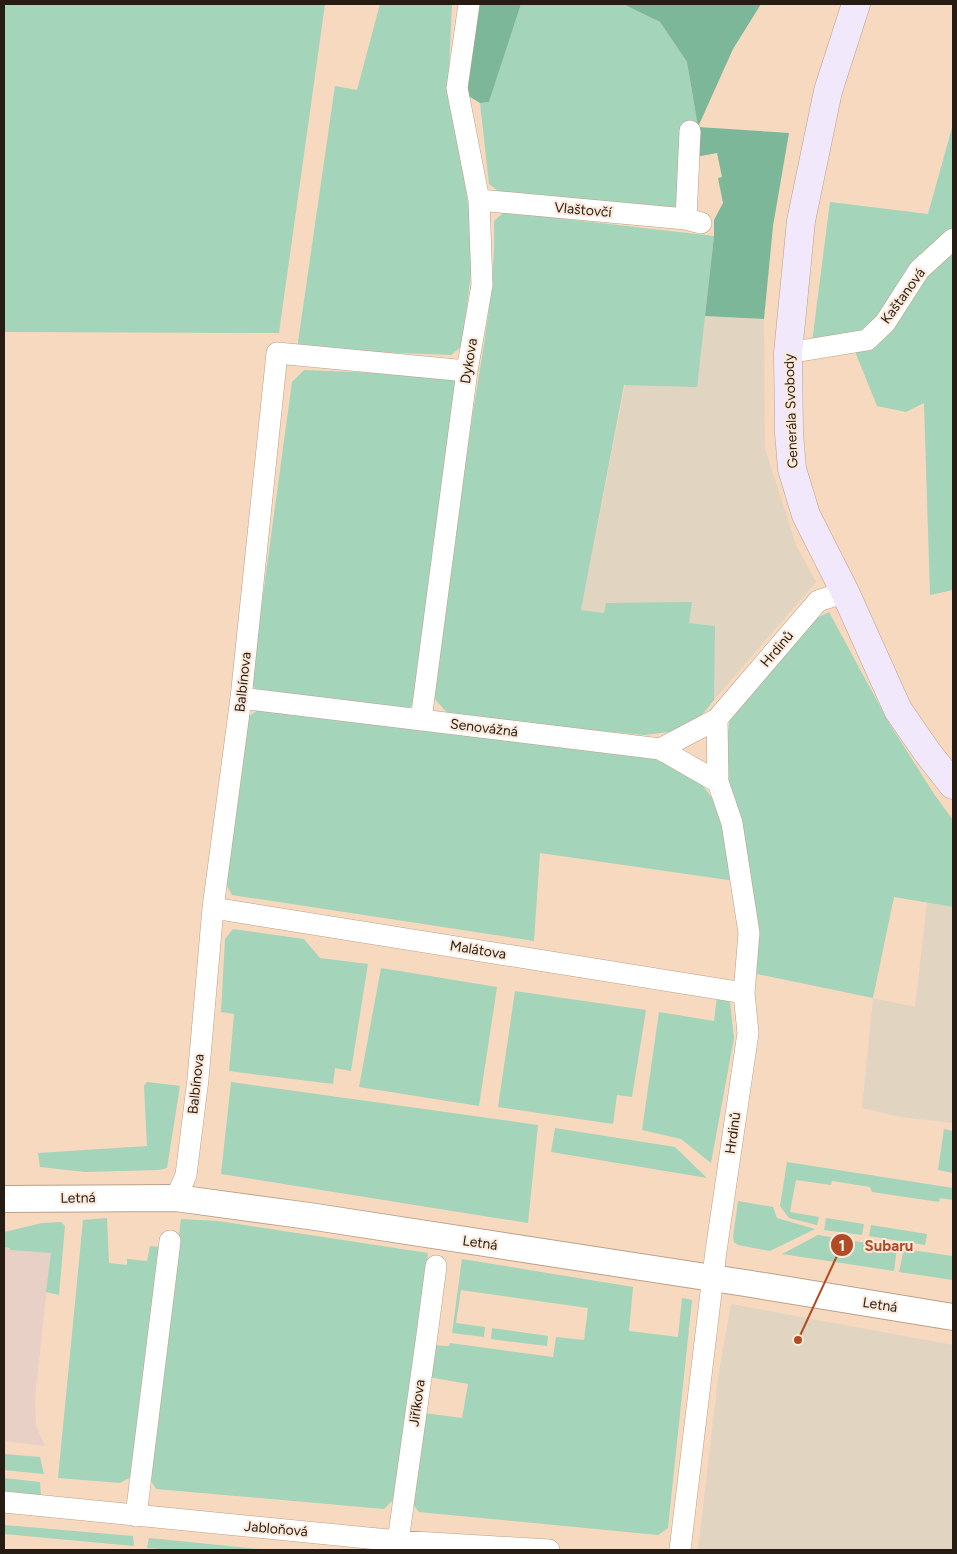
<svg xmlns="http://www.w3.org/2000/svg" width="957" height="1554" font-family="Figtree,sans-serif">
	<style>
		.commercial { fill: #e8d0c7 }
		.industrial { fill: #e1d4c0 }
		.green { fill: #a4d4ba }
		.forest { fill: #7bb798 }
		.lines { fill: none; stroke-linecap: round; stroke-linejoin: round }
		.minor-casing { stroke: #bca087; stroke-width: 22 }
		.tertiary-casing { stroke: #bca087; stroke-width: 28 }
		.secondary-casing { stroke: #bca087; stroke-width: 29 }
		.minor { stroke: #fff; stroke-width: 21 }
		.tertiary { stroke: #fff; stroke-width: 26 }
		.secondary { stroke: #f1e8fc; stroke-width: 28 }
		.labels { text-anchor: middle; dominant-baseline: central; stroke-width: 4; stroke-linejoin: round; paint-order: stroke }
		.street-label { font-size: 14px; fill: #271c13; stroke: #fbe9d9 }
		.leader { fill: none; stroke: #b24b24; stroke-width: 2 }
		.callout-dot { fill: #b24b24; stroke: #fbe9d9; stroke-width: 2 }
		.mark-label { font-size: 15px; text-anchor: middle; font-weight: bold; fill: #fff }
		.callout-label { font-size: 15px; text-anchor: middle; font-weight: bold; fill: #b24b24; stroke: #fbe9d9; stroke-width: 4; stroke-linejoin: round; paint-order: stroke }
	</style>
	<rect width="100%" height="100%" fill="#f7d9c0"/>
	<path class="commercial" d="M4,1247l6,1v2l39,3 1,-2h1l-16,146 1,29 9,20 -41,-5z"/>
	<path class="industrial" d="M705,316l59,3 1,129 31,97 20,37 -103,119 2,-75 -26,-3 -83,-20 -1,10 -24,-3 44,-225z
		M927,903l26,4v216l-53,-6 -38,-9 11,-110 42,9z
		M731,1304l222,41v205h-255l20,-172z"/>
	<path class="green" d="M4,4h321l-46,329 -275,-1z
		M380,4h72l-4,87 18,99 8,59 -12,97 -11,9 -154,-6 38,-263 22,4z
		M521,4h102l37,18 27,40 11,65 -18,81 -9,5 -169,-19 -13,-10 -9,-81 9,-1z
		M953,124v104l-88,106 -53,8 18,-140 98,12z
		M504,212l210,24 -17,151 -73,-2 -43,225 23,3 2,-10 86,-1 -3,21 26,3 -1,74 -18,22 -10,8 -42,5 -194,-19 -17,-19c11,-95 26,-190 40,-285 10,-63 23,-127 21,-191z
		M953,247v343l-23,5 -6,-192 -18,9 -29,-6 -23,-57 65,-70z
		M304,370l148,6 9,10 -47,318 -9,7 -148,-20 -6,-8 41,-301z
		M829,612l60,111 45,71 19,26v87l-59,-10 -21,101 -116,-24 -8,-88 -25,-128 7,-46 76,-89z
		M259,709l400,48 27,14 17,15 9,12 8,15 15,68 -195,-28 -6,88 -302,-46 -6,-11 22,-167z
		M233,929l71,10 16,19 48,6 -17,107 -16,-3 -2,16 -104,-13 5,-57 -13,-2 4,-73z
		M381,968l116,19 -18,119 -120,-19z
		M515,991l131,19 -14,87 -15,-2 -4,29 -115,-17z
		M717,996l13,6 4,36 -23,125 -30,-24 -39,-9 17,-118 55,9z
		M147,1082l33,4 -13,82 -8,2 -74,2 -45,-5 -2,-14 109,-7 -3,-60z
		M231,1082l307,43 -10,98 -307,-49z
		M555,1128l120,19 32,31 -156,-26z
		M944,1129l9,2v42l-15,-3z
		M787,1162l166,26v12l-13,-2 -1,4 -67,-10 -2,-5 -38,-6 -1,4 -35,-5 -6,32 29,5 -2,8 -28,-7 -9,-12z
		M738,1201l35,6 4,11 38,11 -45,22 -32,-6 -4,-3 -1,-5z
		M107,1218l2,45 18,2v-6l20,2 3,-15 10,1 -29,230 -11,6 -62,-5 25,-258z
		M826,1218l38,6 -2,11 -38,-5z
		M181,1219l37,2 210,32 -35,247 -9,9 -228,-20 -8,-13z
		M61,1222l4,4 -6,69 -13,-3 5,-40 -1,1 -40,-3v-2l-6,-1v-15l38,-9z
		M871,1225l56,9 -2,11 -56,-9z
		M818,1235l79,13 -3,23 -112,-17z
		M904,1249l49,7v24l-54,-8z
		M462,1259l171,28 -4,44 49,6 4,-39 10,2 -24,228 -10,7 -239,-23 -8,-10 13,-89 38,5 6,-34 -40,-7 3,-32 18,1 1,-3 103,14 3,-20 28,3 4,-32 -127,-18 -5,33 29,4 -1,10 -32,-4z
		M492,1328l56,8 -1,10 -56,-7z
		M4,1454l36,3 4,17 -40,-4z
		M4,1478l36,4 1,14 -37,-4z
		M4,1525l129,11 1,10 -130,-12z
		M149,1538l120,12h-93l-29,-2z"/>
	<path class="forest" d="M474,4h47l-32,98 -9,1 -18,-11z
		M623,4h138l-28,45 -35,78 91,6 -16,93 -9,93 -59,-3 9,-80v-16l9,-17 -5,-25 4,-1 -5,-24 -21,4 2,-30 -11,-65 -27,-40z"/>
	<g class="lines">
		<g class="minor-casing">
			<path id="minor" d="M479,200l207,19 15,4
				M686,219l4,-88
				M788,353l79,-13 18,-17 34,-53 34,-31
				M241,698l419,51 58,33
				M421,720l46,-349 15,-86 -3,-85 -22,-112 12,-84
				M660,749l57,-30 101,-118 27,-9
				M213,908l531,85
				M176,1198l10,-23 12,-96 15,-171 28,-210 36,-345 190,18
				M4,1502l394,39 151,9
				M136,1516l34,-275
				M398,1541l29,-206 9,-69
				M680,1550l36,-299 32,-218 -4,-40 5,-60 -17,-110 -14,-41 -1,-63"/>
		</g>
		<g class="tertiary-casing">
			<path id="tertiary" d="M4,1199l172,-1 133,18 436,67 208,34"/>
		</g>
		<g class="secondary-casing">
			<path id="secondary" d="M856,4l-28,87 -27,130 -13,132 1,80 3,36 14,46 39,77 53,118 29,42 26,33"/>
		</g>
		<use href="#minor" class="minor"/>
		<use href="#tertiary" class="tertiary"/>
		<use href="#secondary" class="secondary"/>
	</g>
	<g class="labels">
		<g class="street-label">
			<text transform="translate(583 210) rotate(5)">Vlaštovčí</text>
			<text transform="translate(903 296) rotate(-54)">Kaštanová</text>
			<text transform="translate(469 361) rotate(-81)">Dykova</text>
			<text transform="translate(791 411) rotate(-92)">Generála Svobody</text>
			<text transform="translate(777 649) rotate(-50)">Hrdinů</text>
			<text transform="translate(243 682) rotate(-84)">Balbínova</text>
			<text transform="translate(484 728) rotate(7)">Senovážná</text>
			<text transform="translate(478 950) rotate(9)">Malátova</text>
			<text transform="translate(196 1084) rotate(-84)">Balbínova</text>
			<text transform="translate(733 1133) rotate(-82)">Hrdinů</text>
			<text transform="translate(78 1198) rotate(-1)">Letná</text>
			<text transform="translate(480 1243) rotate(8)">Letná</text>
			<text transform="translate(880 1305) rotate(9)">Letná</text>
			<text transform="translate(417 1403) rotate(-82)">Jiříkova</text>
			<text transform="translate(276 1529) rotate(5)">Jabloňová</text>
		</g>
	</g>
	<path class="leader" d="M798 1340L842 1245"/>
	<g class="callout-dot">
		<circle cx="798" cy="1340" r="5"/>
		<circle cx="842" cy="1245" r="12"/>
	</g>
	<g class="mark-label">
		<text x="842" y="1251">1</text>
	</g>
	<g class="callout-label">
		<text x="889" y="1251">Subaru</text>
	</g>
	<rect width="957" height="1554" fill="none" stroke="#271c13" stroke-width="10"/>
</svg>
